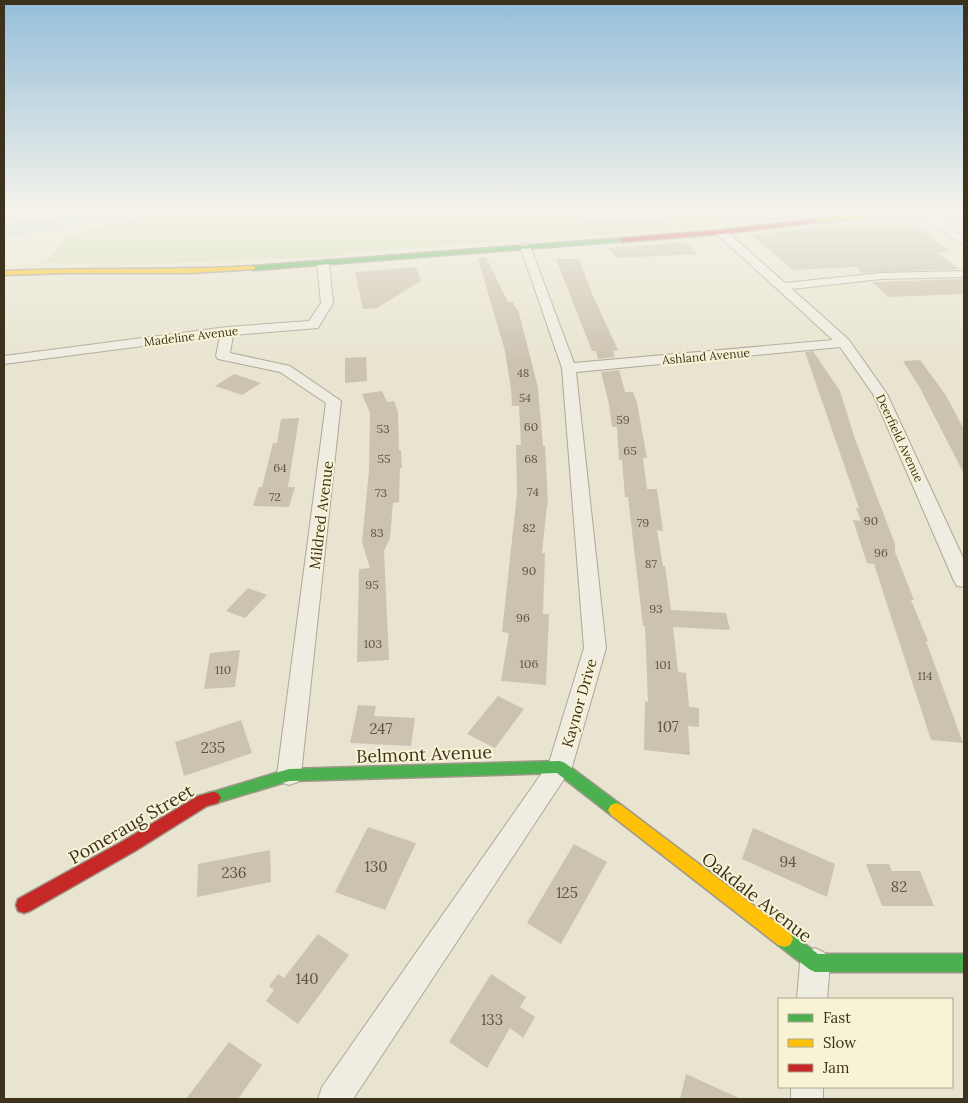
<svg xmlns="http://www.w3.org/2000/svg" width="968" height="1103" font-family="Lora,serif">
	<style>
		.green { fill: #d3dab1 }
		.lines { fill: none; stroke-linecap: round; stroke-linejoin: round }
		.river { fill: #bacec5; fill-rule: evenodd }
		.building { fill: #ccc2b0 }
		.street-casing { stroke: #ada898; stroke-width: 2 }
		.fast-casing { stroke: #9d9888; stroke-width: 3 }
		.slow-casing { stroke: #9d9888; stroke-width: 3 }
		.jam-casing { stroke: #9d9888; stroke-width: 3 }
		.street { fill: #efece1; fill-rule: evenodd }
		.fast { fill: #4caf50; fill-rule: evenodd }
		.slow { fill: #ffc107; fill-rule: evenodd }
		.jam { fill: #c62828; fill-rule: evenodd }
		.labels { text-anchor: middle; dominant-baseline: central; stroke-width: 4; stroke-linejoin: round; paint-order: stroke }
		.far-number-label { font-size: 11px; fill: #615642 }
		.far-street-label { font-size: 12px; fill: #3d321e; stroke: #f8f3d5 }
		.number-label { font-size: 12px; fill: #615642 }
		.street-label { font-size: 15px; fill: #3d321e; stroke: #f8f3d5 }
		.near-number-label { font-size: 15px; fill: #615642 }
		.near-street-label { font-size: 18px; fill: #3d321e; stroke: #f8f3d5 }
	</style>
	<rect width="100%" height="100%" fill="#e8e4d0"/>
	<path class="green" d="M173,210h693l-98,11 -383,29 -64,7 -153,6h-123l25,-28z"/>
	<g class="lines">
		<path class="river" d="M96,210h42l-3,4 -7,2 -124,21v-12z"/>
	</g>
	<path class="building" d="M648,210l22,19 -75,6 -18,-19z
		M719,210h103l7,4 -93,9z
		M846,224l9,5 64,-2 30,24 -11,2 21,16 -97,4 -6,-6 -63,3 -42,-35z
		M685,242l13,12 -81,4 -10,-10z
		M482,257h4l22,45h5l3,7h2l20,79 5,58h2l3,59h-1l-5,48h3l-2,61h6l-3,71 -45,-4 8,-48 -7,-1 15,-138 -1,-49h5l-2,-39h-7l-1,-17 -6,-38 -27,-92z
		M556,259h23l14,37 25,54 -5,1 2,6 -17,2 -2,-8h-4z
		M416,267l5,14 -44,27 -14,1 -8,-37z
		M964,279v15l-76,3 -16,-15z
		M813,351l27,40 15,48 40,105v8l19,48h-3l17,41h-2l37,102 -32,-3 -57,-176 -7,-1 -14,-43 8,1 -5,-13h3l-54,-156z
		M366,357l1,24 -22,2v-25z
		M920,360l25,34 19,35v45l-44,-86 -17,-27z
		M619,370l6,22h8l4,11 10,55h-4l4,31h10l6,42 -6,-1 6,36h2l6,44 55,3 4,17 -57,-3 5,45 8,1 3,34 10,1v19l-11,-1 2,29 -46,-5 1,-49 3,1 -3,-76h-2l-15,-129h-3l-3,-37h-3l-2,-33h-5l-3,-23 -8,-32z
		M234,374l27,9 -19,12 -27,-9z
		M382,391l5,11 7,-1 4,11 1,38h2l1,18h-2l-1,34 -6,1 -3,35 -6,13 5,109 -32,2 2,-93 11,-1 -8,-26 7,-72 1,-57 -8,-19z
		M299,418l-11,69h7l-6,20 -36,-1 6,-19h3l11,-44h4l4,-24z
		M248,588l19,7 -22,23 -19,-7z
		M240,650l-5,37 -31,2 6,-36z
		M498,696l26,13 -29,39 -28,-14z
		M358,705l18,1 -2,10 41,2 -4,28 -61,-3z
		M241,720l11,33 -68,23 -9,-34z
		M368,827l48,16 -31,67 -50,-18z
		M753,828l82,36 -8,33 -85,-38z
		M574,844l33,18 -46,82 -34,-21z
		M270,850l1,32 -74,15 1,-33z
		M866,864h23l3,7h28l14,35h-52z
		M318,934l31,21 -51,69 -32,-23 8,-11 -5,-4 9,-12 6,4z
		M491,974l35,23 -6,10 15,10 -12,21 -13,-10 -23,40 -38,-26z
		M229,1042l33,23 -24,34h-52z
		M686,1074l55,25h-61z"/>
	<g class="lines">
		<g class="street-casing">
			<path id="street" d="M909,210c21,-2 39,15 55,27v8z
				M721,229l4,1 60,53 96,-10 83,-2v6l-83,2 -89,10 57,51 38,54 77,166v27l-7,-1 -3,-5 -81,-187 -33,-47 -264,25 30,276 -34,119 -219,332h-35l4,-12 227,-324 35,-115 -22,-280 -42,-122 5,-3 5,3 44,117 259,-23 -116,-106 -1,-2 1,-2z
				M323,260l6,3 4,40 -15,25 -85,7 -3,18 60,13 51,35 -40,374 -3,7 -9,3 -9,-3 -3,-7 49,-372 -46,-31 -62,-13 -2,-3 4,-20 -216,28v-8l223,-29 82,-6 12,-18 -4,-40z
				M815,948l10,5 5,10 -3,36h-30l3,-36 5,-10z
				M791,1087h32v12h-32z"/>
		</g>
		<g class="fast-casing">
			<path id="fast" d="M623,238l3,2 -1,1 -372,29 -3,-2 3,-2z
				M560,761l5,2 56,42 3,5 -3,5 -5,2 -5,-2 -54,-42 -268,8 -76,23 -5,-1 -3,-5 3,-5 5,-1 76,-23z
				M784,931l6,2 28,21h146v18h-149l-6,-3 -31,-24 -3,-6 3,-6z"/>
		</g>
		<g class="slow-casing">
			<path id="slow" d="M904,210h16l-3,2 -101,11 -3,-2 3,-2z
				M253,266l2,1v2l-64,4h-125l-62,2v-4c83,-4 166,0 249,-5z
				M616,803l5,2 169,128 3,6 -3,6 -6,2 -6,-2 -167,-130 -3,-5 3,-5z"/>
		</g>
		<g class="jam-casing">
			<path id="jam" d="M816,219l2,1v2l-97,12 -98,8 -3,-2 3,-2 98,-8z
				M213,792l5,1 3,5 -3,5 -11,3 -72,45 -105,60 -6,2 -6,-2 -2,-6 2,-6 105,-58 75,-45z"/>
		</g>
		<use href="#street" class="street"/>
		<use href="#fast" class="fast"/>
		<use href="#slow" class="slow"/>
		<use href="#jam" class="jam"/>
	</g>
	<linearGradient id="sky" x2="0" y2="1"><stop stop-color="#95beda"/><stop offset="0.58" stop-color="#f5f3ea"/><stop offset="1" stop-color="#f5f3ea" stop-opacity="0"/></linearGradient>
	<rect width="968" height="364" fill="url(#sky)"/>
	<g class="labels">
		<g class="far-number-label">
			<text x="523" y="373">48</text>
			<text x="525" y="398">54</text>
		</g>
		<g class="far-street-label">
			<text transform="translate(191 336) rotate(-7)">Madeline Avenue</text>
			<text transform="translate(706 356) rotate(-5)">Ashland Avenue</text>
			<text transform="translate(900 438) rotate(65)">Deerfield Avenue</text>
		</g>
		<g class="number-label">
			<text x="623" y="419">59</text>
			<text x="531" y="426">60</text>
			<text x="383" y="428">53</text>
			<text x="630" y="450">65</text>
			<text x="384" y="458">55</text>
			<text x="531" y="458">68</text>
			<text x="280" y="467">64</text>
			<text x="533" y="491">74</text>
			<text x="381" y="492">73</text>
			<text x="275" y="496">72</text>
			<text x="871" y="520">90</text>
			<text x="643" y="522">79</text>
			<text x="529" y="527">82</text>
			<text x="377" y="532">83</text>
			<text x="881" y="552">96</text>
			<text x="651" y="563">87</text>
			<text x="529" y="570">90</text>
			<text x="372" y="584">95</text>
			<text x="656" y="608">93</text>
			<text x="523" y="617">96</text>
			<text x="373" y="643">103</text>
			<text x="529" y="663">106</text>
			<text x="663" y="664">101</text>
			<text x="223" y="669">110</text>
			<text x="925" y="675">114</text>
		</g>
		<g class="street-label">
			<text transform="translate(321 515) rotate(-83)">Mildred Avenue</text>
			<text transform="translate(579 703) rotate(-74)">Kaynor Drive</text>
		</g>
		<g class="near-number-label">
			<text x="668" y="726">107</text>
			<text x="381" y="728">247</text>
			<text x="213" y="747">235</text>
			<text x="788" y="861">94</text>
			<text x="376" y="866">130</text>
			<text x="234" y="872">236</text>
			<text x="899" y="886">82</text>
			<text x="567" y="892">125</text>
			<text x="307" y="978">140</text>
			<text x="492" y="1019">133</text>
		</g>
		<g class="near-street-label">
			<text transform="translate(424 754) rotate(-2)">Belmont Avenue</text>
			<text transform="translate(131 824) rotate(-30)">Pomeraug Street</text>
			<text transform="translate(757 897) rotate(38)">Oakdale Avenue</text>
		</g>
	</g>
	<rect width="968" height="1103" fill="none" stroke="#3d321e" stroke-width="10"/>
	<rect x="778" y="998" width="175" height="90" fill="#f8f3d5" stroke="#ada68c"/>
	<rect x="788" y="1014" width="25" height="8" fill="#4caf50" stroke="#ada68c"/>
	<text x="823" y="1023" font-size="15" fill="#3d321e">Fast</text>
	<rect x="788" y="1039" width="25" height="8" fill="#ffc107" stroke="#ada68c"/>
	<text x="823" y="1048" font-size="15" fill="#3d321e">Slow</text>
	<rect x="788" y="1064" width="25" height="8" fill="#c62828" stroke="#ada68c"/>
	<text x="823" y="1073" font-size="15" fill="#3d321e">Jam</text>
</svg>
